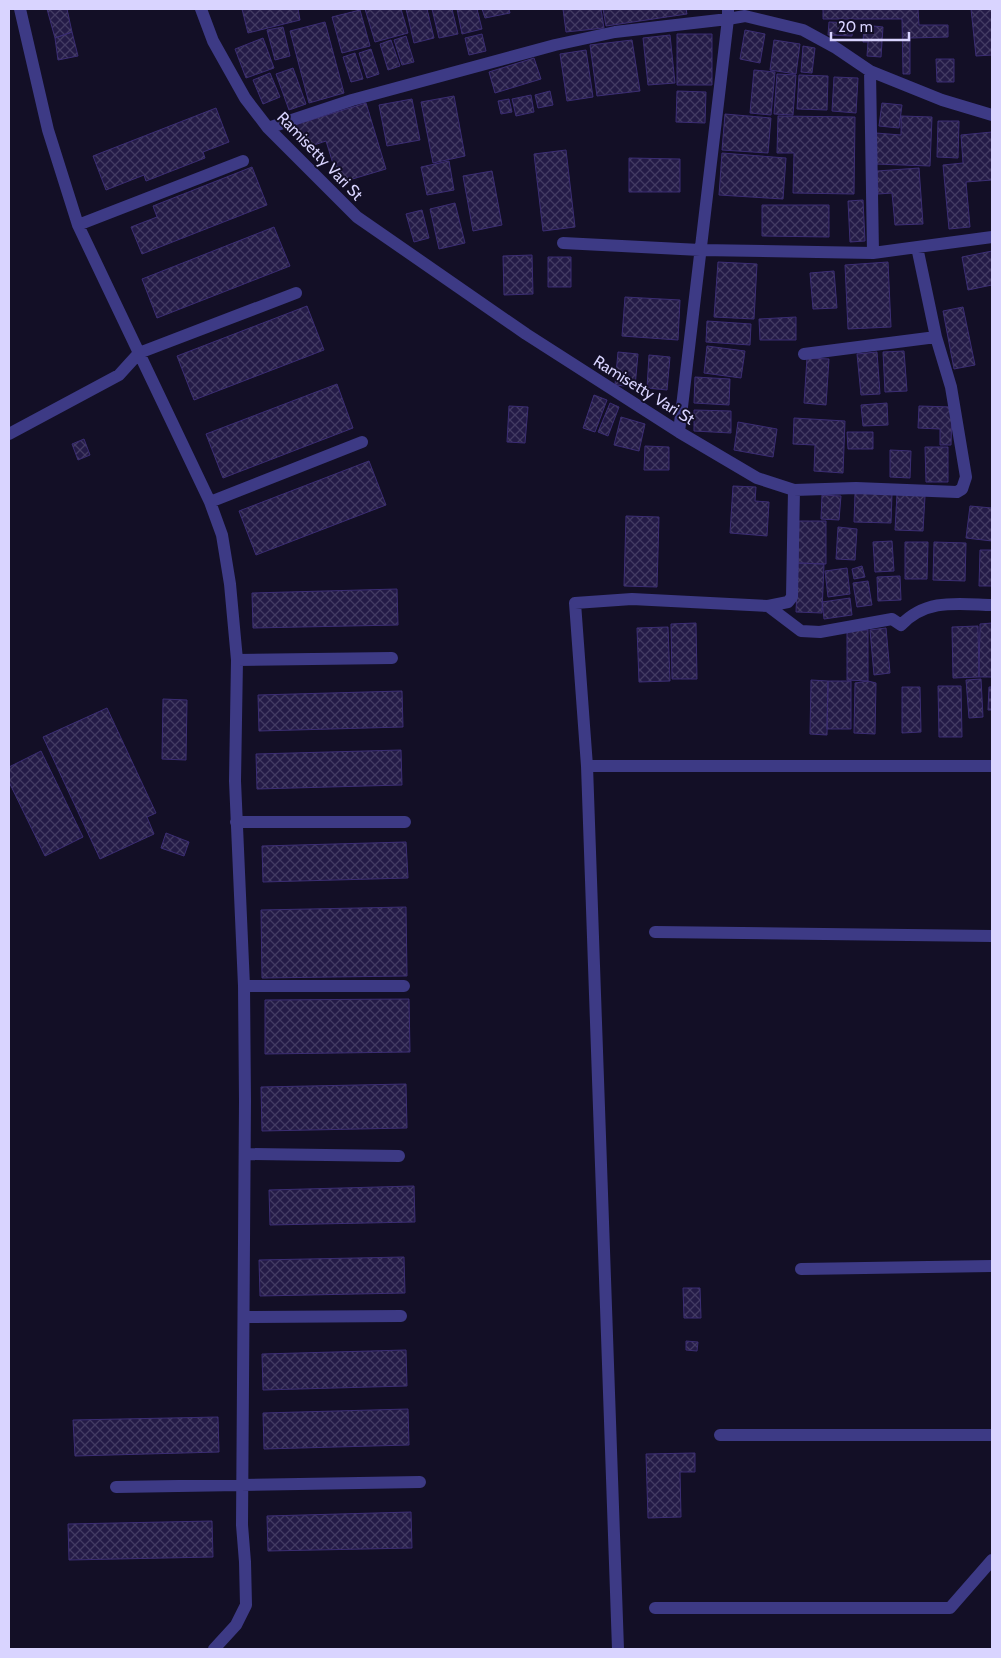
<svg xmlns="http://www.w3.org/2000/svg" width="1001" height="1658" font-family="Cabin,sans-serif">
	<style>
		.building { fill: url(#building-cross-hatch); stroke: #3b2d73 }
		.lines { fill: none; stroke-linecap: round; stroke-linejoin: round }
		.minor { stroke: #3d3a85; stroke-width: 12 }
		.labels { text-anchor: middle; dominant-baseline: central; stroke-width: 4; stroke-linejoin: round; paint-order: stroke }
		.street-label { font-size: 16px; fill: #d9d4ff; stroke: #130f26 }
	</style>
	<defs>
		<pattern id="building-cross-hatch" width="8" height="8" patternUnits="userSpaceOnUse" patternTransform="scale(1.25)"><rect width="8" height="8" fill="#241b47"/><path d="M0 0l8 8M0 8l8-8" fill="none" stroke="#433b63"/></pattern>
	</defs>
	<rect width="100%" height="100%" fill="#130f26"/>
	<path class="building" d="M47,9h20l5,23 -17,6z
		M242,9h56l2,11 -52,13z
		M365,9h36l7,24 -33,9z
		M406,9h21l7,29 -20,5z
		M432,9h20l6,25 -19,4z
		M457,9h20l5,20 -20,5z
		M482,9h27l1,4 -25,5z
		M563,9h38l3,19 -38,4z
		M603,9h83l1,5 -81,12z
		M823,9h95l1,16h29v12l-38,1v36h-7l-1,-55h-79z
		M971,9h21v46l-16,1z
		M360,10l10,36 -28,7 -10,-36z
		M325,22l19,71 -35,10 -19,-72z
		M829,22l24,1 -1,13 -24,-1z
		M864,25l19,2 -2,30 -14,-1 1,-14h-5z
		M283,27l7,29 -15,4 -8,-30z
		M745,30l20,4 -5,29 -20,-4z
		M72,32l6,24 -20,4 -3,-22z
		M482,34l4,17 -17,4 -4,-17z
		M677,34h35v51h-35z
		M670,35l5,48 -27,2 -5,-47z
		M406,36l8,26 -12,3 -8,-25z
		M263,38l11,30 -28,10 -11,-29z
		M391,40l9,26 -12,4 -8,-26z
		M632,40l8,51 -43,5 -7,-51z
		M774,40l26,4 -4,30 -26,-4z
		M803,46l12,2 -3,25 -11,-1z
		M371,49l8,25 -12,4 -8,-25z
		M586,50l7,47 -26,4 -7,-47z
		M355,53l8,26 -12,3 -8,-25z
		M534,58l7,21 -46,14 -6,-21z
		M936,59h18v23h-17z
		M293,68l13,36 -17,6 -13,-36z
		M754,70l21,2 -4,43 -21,-2z
		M270,73l10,24 -17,7 -10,-24z
		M777,74l19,1 -3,40 -19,-1z
		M799,75l29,1 -1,34 -30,-1z
		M834,77l24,1 -2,35 -24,-2z
		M550,91l3,14 -15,3 -3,-13z
		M677,91l29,1 -1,31 -29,-1z
		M531,95l3,17 -18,4 -4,-17z
		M454,96l11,60 -32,7 -12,-61z
		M412,99l8,41 -33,6 -8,-41z
		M509,99l3,13 -11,2 -3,-13z
		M366,103l20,66 -47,14 -13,-42 -18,6 -20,-20z
		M882,103l20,2 -3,23 -20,-2z
		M216,108l13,34 -26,10 2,6 -59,23 -2,-6 -38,15 -13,-34z
		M725,114l46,4 -3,35 -46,-3z
		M778,116l77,1 -1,77 -61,-1 1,-40h-17z
		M901,116l31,1 -2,49 -55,-2 1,-31 25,2z
		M938,121h21l-1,37 -21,-1z
		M992,132v48l-26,2 4,45 -21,2 -6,-64 20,-2 -2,-28z
		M566,150l9,77 -32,4 -9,-77z
		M722,153l64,5 -3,41 -64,-4z
		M629,158l51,1v33h-51z
		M449,161l5,29 -27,5 -6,-28z
		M252,167l15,38 -125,49 -11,-27 26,-10 -4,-11z
		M919,168l4,56 -28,1 -3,-32 -14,1 -1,-23z
		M492,171l10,54 -29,6 -10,-55z
		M863,200l2,41 -15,1 -2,-41z
		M455,203l10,40 -26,6 -9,-40z
		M762,205h67v32l-67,-1z
		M422,210l7,28 -15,4 -8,-28z
		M274,227l16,39 -133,52 -15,-39z
		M992,251v34l-24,5 -6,-33z
		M532,255l1,39 -29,1 -1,-39z
		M548,257h23v30h-23z
		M718,262l39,2 -3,55 -40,-2z
		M888,262l3,65 -43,2 -3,-64z
		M834,271l3,37 -24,1 -3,-36z
		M625,297l55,3 -2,40 -56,-4z
		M307,306l17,44 -130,50 -17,-44z
		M963,307l12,58 -21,4 -11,-58z
		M796,317v23h-36l-1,-21z
		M707,321l44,3 -1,21 -44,-3z
		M707,346l38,5 -4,27 -37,-5z
		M904,351l3,40 -22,1 -2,-40z
		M618,352l20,2 -3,33 -20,-2z
		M877,352l3,42 -19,1 -4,-41z
		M649,355l21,2 -3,33 -20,-2z
		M807,358l22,1 -3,46 -22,-2z
		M695,377l35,2 -1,26 -35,-2z
		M337,384l16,44 -130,50 -17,-44z
		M594,395l13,5 -12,32 -12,-4z
		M610,403l9,4 -11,29 -10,-4z
		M887,403l1,22 -25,1 -2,-21z
		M509,406l19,1 -3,36 -18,-1z
		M919,406l33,1 -1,38h-11v-16l-22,-1z
		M694,410l37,1v22l-37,-2z
		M621,417l24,7 -6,27 -25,-6z
		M794,418l51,3 -2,52 -29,-2 1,-26 -22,-1z
		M738,422l39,7 -4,28 -39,-7z
		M847,432h26v17h-25z
		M84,439l6,16 -12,5 -6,-16z
		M645,446l24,1v23h-25z
		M925,447h23v35h-22z
		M890,450l21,1 -1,27 -20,-1z
		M369,461l17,44 -130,50 -17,-44z
		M733,486l23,1 -1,14 14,1 -2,34 -37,-3z
		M855,493l37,1 -1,29 -37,-1z
		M897,494l28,2 -2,35 -28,-1z
		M822,495l19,1 -2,24 -18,-1z
		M970,506l22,2v33l-26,-3z
		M626,516l33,1 -2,70 -33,-1z
		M799,521h27v43l-28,-1z
		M838,527l19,2 -2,31 -19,-1z
		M892,541l2,30 -19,1 -2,-30z
		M905,542h23l-1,37h-22z
		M934,542l32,1 -1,38 -32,-1z
		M980,550h12v36h-13z
		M798,563l26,1 -2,49 -26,-1z
		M862,566l3,11 -11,2 -2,-10z
		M847,568l3,26 -22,3 -3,-26z
		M900,576l1,24 -23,1 -1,-24z
		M868,581l4,24 -15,2 -4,-24z
		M397,589l1,36 -145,3 -1,-35z
		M850,598l2,17 -28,4 -2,-17z
		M696,623l1,56h-25l-1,-55z
		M992,623v54h-13l1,-53z
		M978,626l1,51 -26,1 -1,-51z
		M668,627l2,54 -31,1 -2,-54z
		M886,628l4,45 -16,2 -4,-45z
		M847,630h21v51l-21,-1z
		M981,679l2,38 -14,1 -3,-38z
		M811,680l17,1 -1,54 -17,-1z
		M828,681h23v48h-24z
		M868,681l8,2 -1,51 -21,-1 1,-50z
		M938,686h23l1,51h-23z
		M902,687h18l1,45 -19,1z
		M989,687h3v23h-4z
		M402,691l1,36 -144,4 -1,-36z
		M163,699l24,1 -1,60 -24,-1z
		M107,708l49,105 -9,4 7,17 -54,25 -57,-122z
		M401,750l1,35 -145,4 -1,-35z
		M41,751l42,86 -38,19 -36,-74v-15z
		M166,833l23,9 -5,14 -23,-8z
		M406,842l2,36 -145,4 -1,-36z
		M406,907l1,69 -145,2 -1,-68z
		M409,999l1,53 -145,2v-54z
		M406,1084l1,44 -145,3 -1,-44z
		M414,1186l1,36 -145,3 -1,-35z
		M404,1257l1,36 -145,3 -1,-36z
		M683,1288h17l1,30h-17z
		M686,1341l12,1 -1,9 -11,-1z
		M406,1350l1,36 -144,4 -1,-36z
		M408,1409l1,36 -145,4 -1,-36z
		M218,1417l1,35 -144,4 -2,-36z
		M695,1453v19h-15l1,45 -33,1 -2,-64z
		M411,1512l1,36 -144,3 -1,-35z
		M212,1521l1,36 -144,3 -1,-36z"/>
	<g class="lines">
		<path class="minor" d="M20,9l28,121 30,95 132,277 12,33 8,49 7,76 -2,121 9,205 1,115 -3,424 3,37 1,43 -10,20 -22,24
			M201,9l12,32 32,57 23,30 89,89 169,117 153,98 78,46 37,12 62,-2 101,4 5,-3 4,-12 -15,-90 -15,-50 -19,-90
			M870,71l3,182
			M268,128l84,-28 203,-55 60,-13 113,-13 17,-3 58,14 33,18 34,23 72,29 50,15
			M78,225l165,-64
			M563,243l137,7 173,3 119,-16
			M804,354l132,-17
			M679,432l49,-413v-10
			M9,434l110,-59 20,-22 157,-60
			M210,502l152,-60
			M768,606l33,25 19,1 72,-13 9,6c26,-27 57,-21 91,-20
			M237,660l155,-2
			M587,766h405
			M236,822h169
			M655,932l337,4
			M244,986h160
			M245,1154l154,2
			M801,1269l191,-3
			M244,1317l157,-1
			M720,1435h272
			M116,1487l304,-5
			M655,1608h295l42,-48
			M618,1649l-31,-883 -12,-163 57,-4 136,7 20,-4 4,-5 2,-107"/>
	</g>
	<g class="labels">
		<g class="street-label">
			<text transform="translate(320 156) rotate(46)">Ramisetty Vari St</text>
			<text transform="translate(644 390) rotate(32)">Ramisetty Vari St</text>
		</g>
	</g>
	<rect width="1001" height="1658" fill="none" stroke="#d9d4ff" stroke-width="20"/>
	<path d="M831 32v8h78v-8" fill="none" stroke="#d9d4ff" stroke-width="2.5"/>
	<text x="838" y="32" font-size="15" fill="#d9d4ff" stroke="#130f26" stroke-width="4" paint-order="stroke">20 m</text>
</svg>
